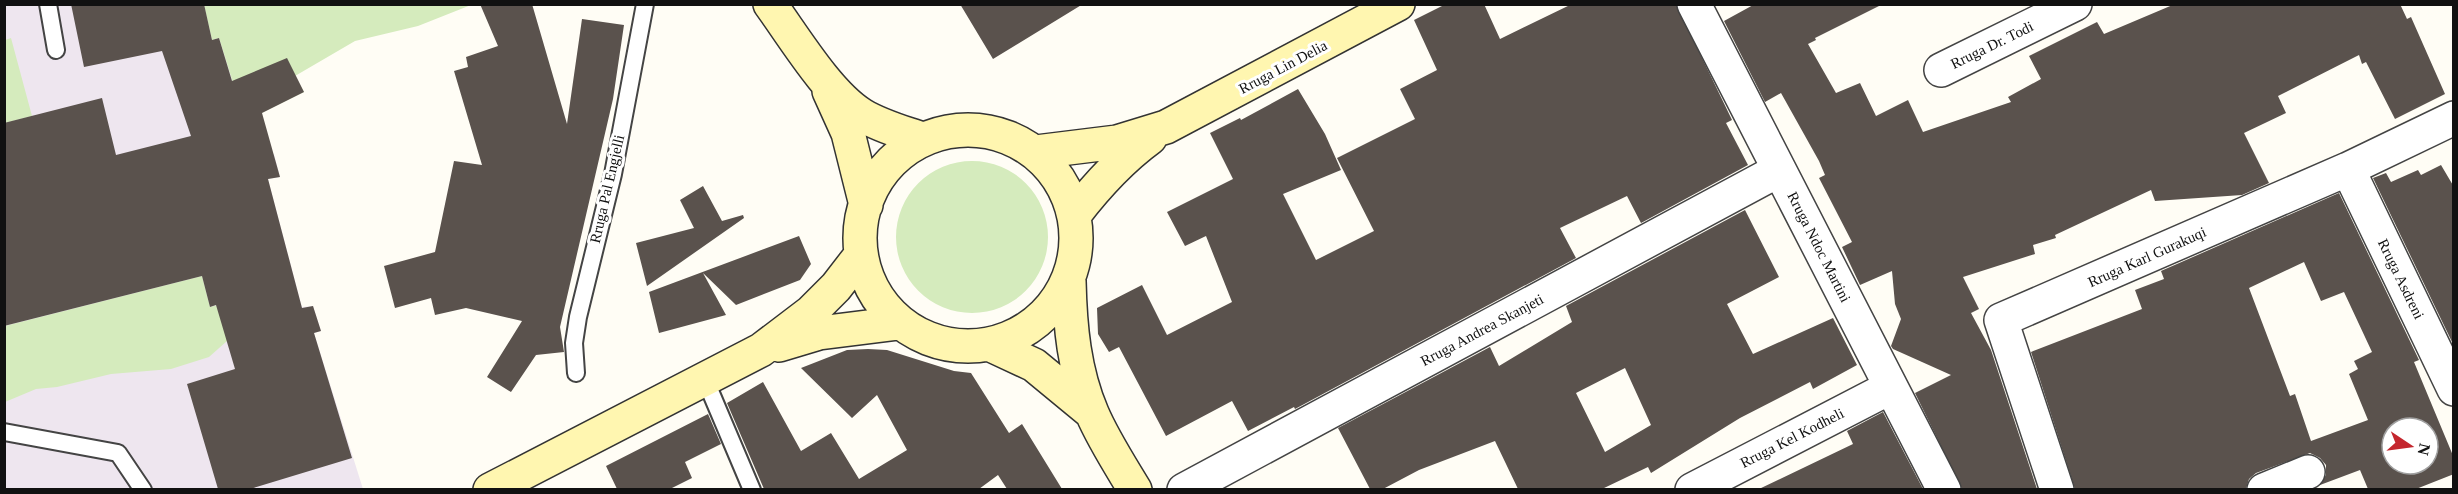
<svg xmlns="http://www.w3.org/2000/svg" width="2458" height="494" font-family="Georgia,serif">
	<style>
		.industrial { fill: #eee6ef }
		.green { fill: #d5ebbd }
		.building { fill: #5a524d; fill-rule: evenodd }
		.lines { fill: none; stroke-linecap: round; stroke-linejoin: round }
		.service-casing { stroke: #444; stroke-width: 20 }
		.minor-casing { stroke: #444; stroke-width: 36 }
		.secondary-casing { stroke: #333; stroke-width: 36 }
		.service { stroke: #fff; stroke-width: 16 }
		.minor { stroke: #fff; stroke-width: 33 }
		.secondary { stroke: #fff6b0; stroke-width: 33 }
		.labels { text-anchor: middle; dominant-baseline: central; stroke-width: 6; stroke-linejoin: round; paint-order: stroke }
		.street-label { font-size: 15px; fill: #111; stroke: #fff }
	</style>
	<rect width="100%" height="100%" fill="#fffdf5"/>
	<path class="industrial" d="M4,5h200l8,35 7,-2 40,120 15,-4 6,23 -12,2 34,128 11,-1 8,25 -7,2 49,156h-358z"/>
	<path class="green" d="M204,5h267l-53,21 -63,15 -60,35 9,16 -59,29 -26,-83 -7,2z
		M11,38l21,78 -27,7v-83z
		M896 237a76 76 0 1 1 152 0a76 76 0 1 1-152 0Z
		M202,276l8,31 48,-12 -31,46 -18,16 -38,12 -60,5 -54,13 -21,2 -31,13v-76z"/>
	<path class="building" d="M71,4h133l8,36 7,-2 13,43 55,-23 17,34 -42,21 18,64 -12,2 34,129 11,-2 8,25 -7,2 38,125 -102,31h-32l-31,-105 48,-15 -19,-64 -6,2 -8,-31 -198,50v-203l98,-25 14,57 75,-19 -29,-85 -78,16z
		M480,4h52l35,120 15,-105 42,6 -11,74 -53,228 4,25 -28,3 -25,37 -24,-15 35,-56 -56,-13 -31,7 -4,-17 -36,10 -11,-42 51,-14 19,-91 28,4 -28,-94 14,-4 -2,-10 32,-11z
		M960,4h123l-90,55z
		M1446,4h38l16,35 72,-35h104l56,116 -6,3 22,42 -107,58 -14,-27 -67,32 16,30 -281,151 -1,-2 -46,24 -16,-30 -66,35 -47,-89 -10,5 -11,-18 -1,-26 45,-23 25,50 65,-33 -26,-66 -21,10 -18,-34 66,-33 -23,-46 30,-15 1,2 57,-31 27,45 16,36 -58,24 33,66 58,-29 -37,-73 78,-39 -15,-30 37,-19 -23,-50z
		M1755,4h128l-68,34 1,2 -8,4 28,49 24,-10 16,33 32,-16 15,32 88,-30 -3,-5 33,-18 -12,-23 68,-34 7,12 71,-30h225l7,15 4,-2 34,77 -50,25 -29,-57 -4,2 -3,-9 -81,41 8,17 -42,20 25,50 -27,12 -87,6 -4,-11 -96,45 1,3 -23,7 2,9 -72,23 16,32 -8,4 20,37 46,139h-75l-47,-96 36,-18 -58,-26 -2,-3 10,-27 -6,-15 -3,-33 -32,14 -18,-38 10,-5 -33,-64 6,-3 -6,-14 -38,-68 -16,9 -41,-81z
		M2441,165l13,22 -1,157 -80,-166 13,-5 5,9 27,-12 3,5z
		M703,186l19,35 21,-6 1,3 -97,68 -11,-43 58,-15 -14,-28z
		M2339,193l80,167 -5,2 40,96v16l-38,15h-48l-8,-19 -40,15 6,-10v-10l-6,-7 -10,-5 -54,20 -7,6 -3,10h-171l-44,-137 111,-43 -7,-19 29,-11 -3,-8zM2304,262l17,39 23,-9 28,60 -18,9 4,8 -9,5 19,46 -57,21 -16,-47 -5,2 -41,-108zM2392,428h36v36h-36z
		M1745,210l34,67 -52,27 26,50 80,-36 24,47 -44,24 -3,-7 -70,36 -89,55 -3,-6 -46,22h-84l-23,-48 -76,29 -36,19h-13l-32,-61 152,-81 9,19 73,-44 -6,-16zM1625,368l26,57 -46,27 -29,-59z
		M799,236l12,28 -11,16 -64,25 -33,-32 23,42 -67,18 -10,-41z
		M868,349l19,1 67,21 17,2 38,60 13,-9 40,65h-55l-9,-14 -19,14h-215l-37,-86 36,-21 38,69 30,-18 28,46 48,-29 -30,-55 -25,23 -51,-50 46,-18z
		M1883,412l40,77h-164l94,-45 -6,-13z
		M708,414l13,30 -36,18 7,16 -22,11h-53l-11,-23z"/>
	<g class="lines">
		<g class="service-casing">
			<path id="service" d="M48,4l8,46
				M576,373l-2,-30 4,-26 35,-143 32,-170
				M705,379l47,111
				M4,432l114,21 25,37"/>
		</g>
		<g class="minor-casing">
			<path id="minor" d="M1694,4l250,486
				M1941,70l134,-66
				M2348,169l106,220
				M1184,490l595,-320
				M1692,490l199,-103
				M2057,490l-56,-170 347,-151 106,-51
				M2264,490l44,-18"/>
		</g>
		<g class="secondary-casing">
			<path id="secondary" d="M770,4c24,33 58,90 92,111 18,11 40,17 60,24
				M829,91l19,42 18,72
				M860 238a108 108 0 1 1 216 0a108 108 0 1 1-216 0Z
				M1036,152l81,-10 49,-15 232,-123
				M1075,214c23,-30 45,-54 75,-76
				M1069,281c1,45 5,90 23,132 11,26 28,52 43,77
				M779,345l40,-12 80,-10
				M991,345l43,20 57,47
				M490,490l271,-140 50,-38 25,-25 24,-31"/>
		</g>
		<use href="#service" class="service"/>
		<use href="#minor" class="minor"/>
		<use href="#secondary" class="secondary"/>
	</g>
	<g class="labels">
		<g class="street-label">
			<text transform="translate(1992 45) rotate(-26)">Rruga Dr. Todi</text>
			<text transform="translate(1283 67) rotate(-28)">Rruga Lin Delia</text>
			<text transform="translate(607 189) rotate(-77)">Rruga Pal Engjelli</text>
			<text transform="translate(1819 247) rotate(63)">Rruga Ndoc Martini</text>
			<text transform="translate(2147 257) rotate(-24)">Rruga Karl Gurakuqi</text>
			<text transform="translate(2401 279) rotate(64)">Rruga Asdreni</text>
			<text transform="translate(1482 330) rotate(-28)">Rruga Andrea Skanjeti</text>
			<text transform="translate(1792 438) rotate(-27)">Rruga Kel Kodheli</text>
		</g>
	</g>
	<rect width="2458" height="494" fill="none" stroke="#111111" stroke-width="12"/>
	<g transform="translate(2410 446) rotate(103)"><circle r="28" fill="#ffffff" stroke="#a0a0a0" stroke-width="1.5"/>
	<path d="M0-4.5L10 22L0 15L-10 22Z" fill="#c4262e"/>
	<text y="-9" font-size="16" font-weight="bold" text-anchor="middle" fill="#111111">N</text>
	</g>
</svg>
